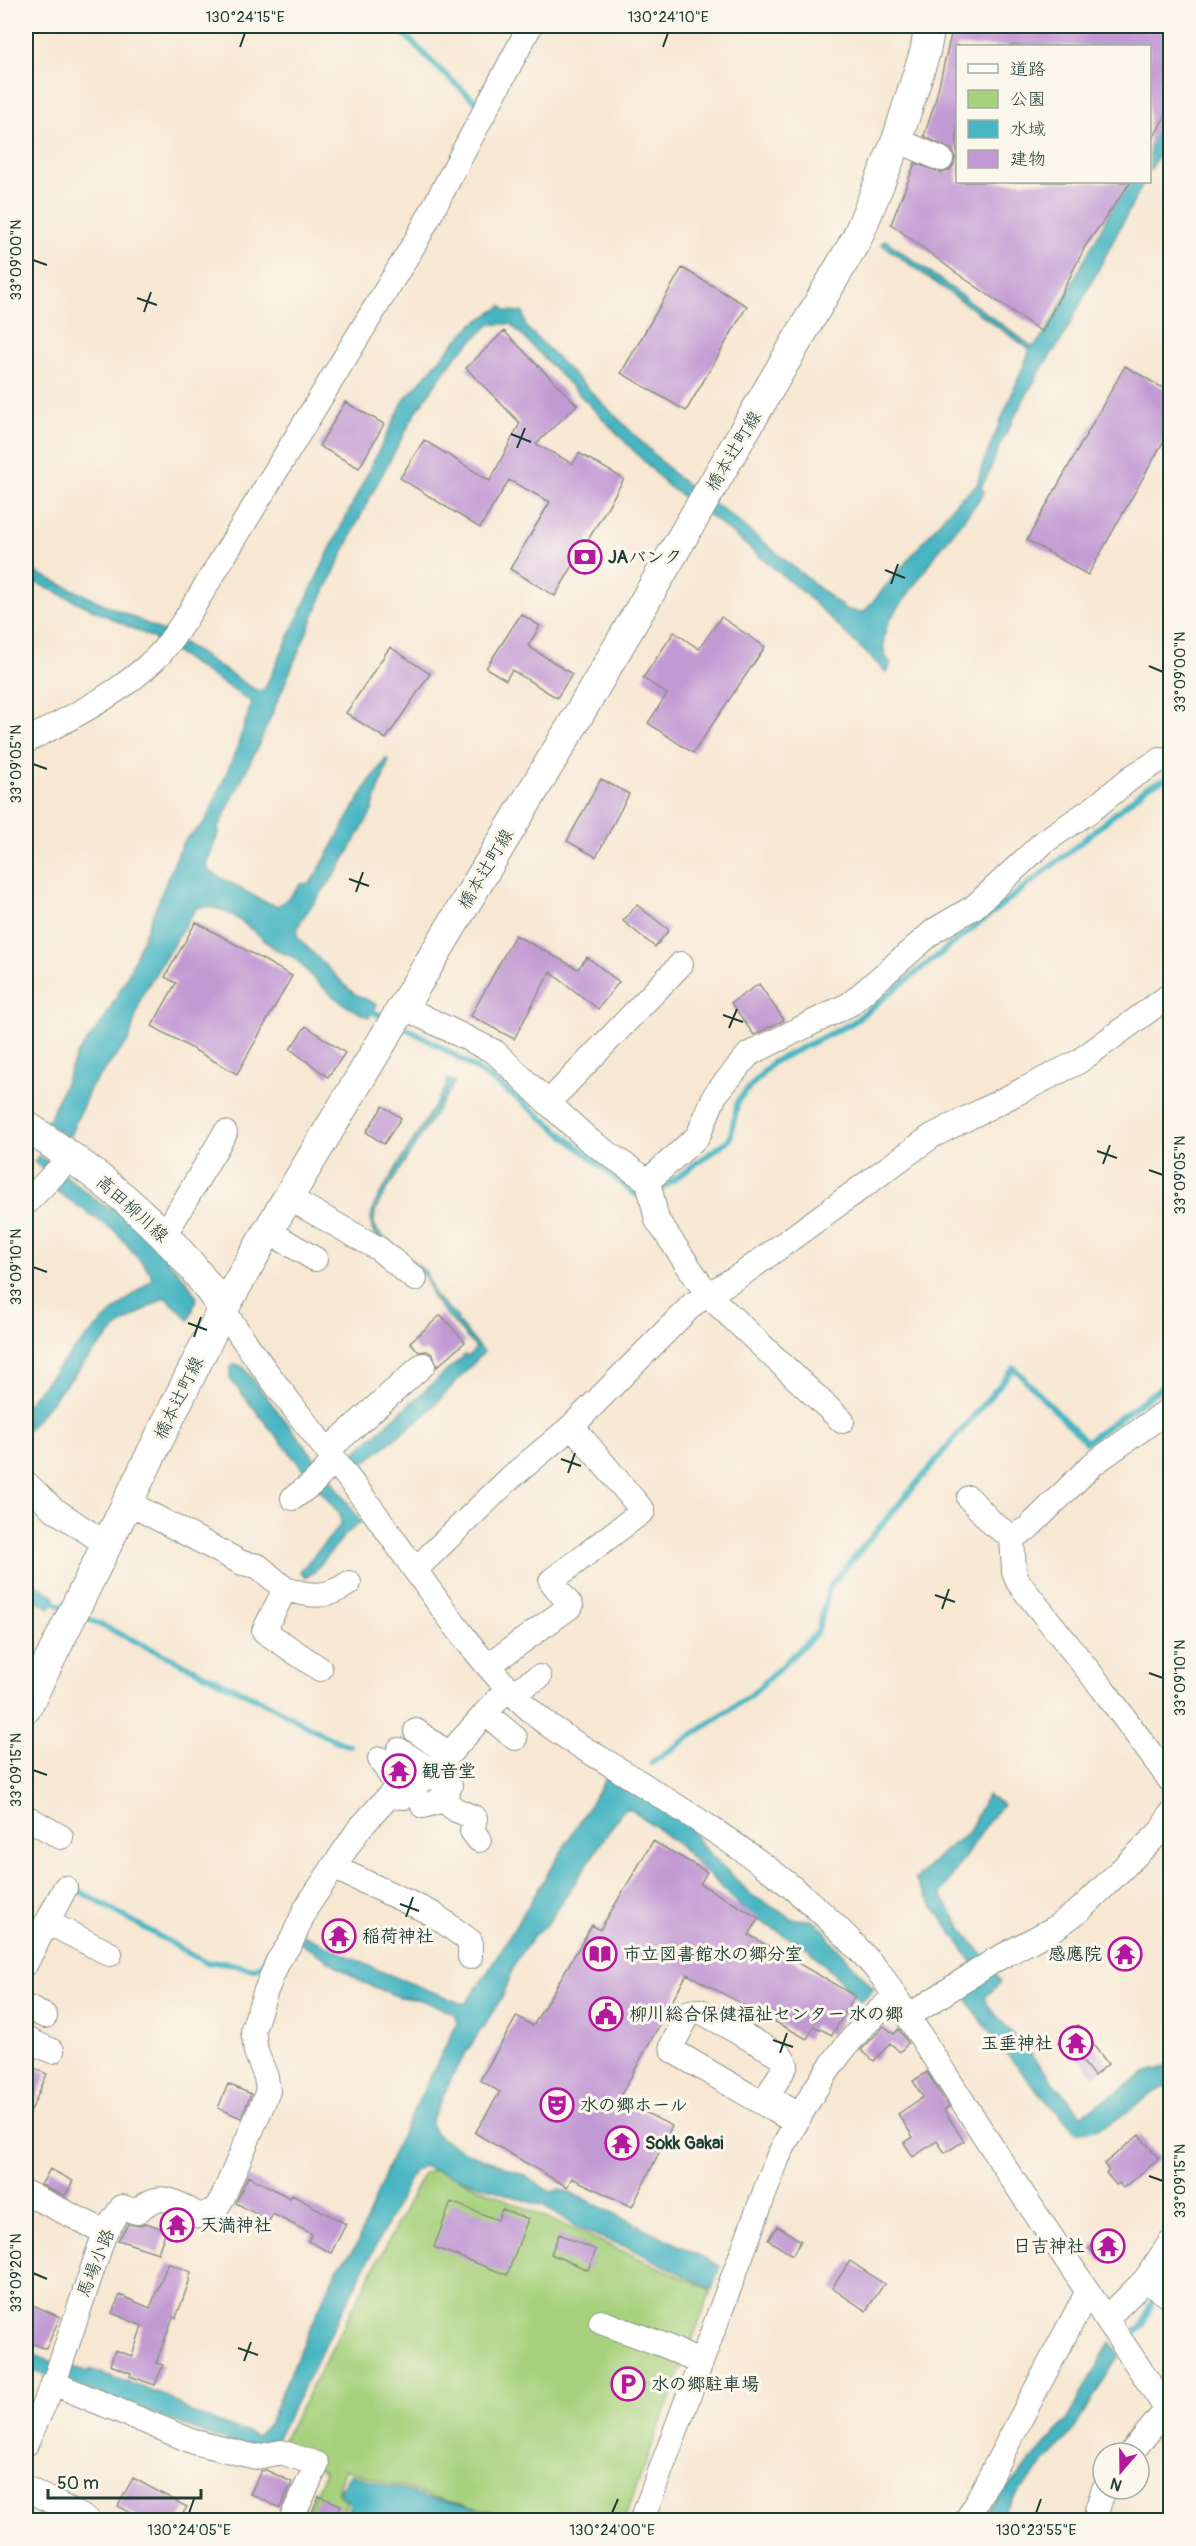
<svg xmlns="http://www.w3.org/2000/svg" width="1196" height="2546" font-family="Pangolin,'Klee One',sans-serif">
	<style>
		.green { fill: #a7d17d; stroke: #638758; stroke-width: 1.5 }
		.water { fill: #47b5c2; stroke: #33797b; stroke-width: 1.5 }
		.lines { fill: none; stroke-linecap: round; stroke-linejoin: round }
		.stream { stroke: #47b5c2; stroke-width: 6 }
		.building { fill: #c199d3 }
		.minor-casing { stroke: #8b9284; stroke-width: 26 }
		.major-casing { stroke: #8b9284; stroke-width: 32 }
		.minor { stroke: #fff; stroke-width: 24 }
		.major { stroke: #fff; stroke-width: 30 }
		.ticks { fill: none; stroke: #1f3d34; stroke-width: 2 }
		.labels { text-anchor: middle; dominant-baseline: central; stroke-width: 6; stroke-linejoin: round; paint-order: stroke }
		.street-label { font-size: 18px; fill: #1f3d34; stroke: #fbf7ec }
		.poi-label { font-size: 18px; font-weight: bold; fill: #1f3d34; stroke: #fbf7ec; text-anchor: start }
		.neatline { fill: none; stroke: #1f3d34; stroke-width: 2 }
		.ticks-label { font-size: 15px; text-anchor: middle; fill: #1f3d34 }
	</style>
	<rect width="100%" height="100%" fill="#fbf7ec"/>
	<filter id="ink" filterUnits="userSpaceOnUse"><feTurbulence type="fractalNoise" baseFrequency=".0167" numOctaves="2"/><feDisplacementMap in="SourceGraphic" scale="12" xChannelSelector="R" yChannelSelector="G"/><feConvolveMatrix kernelMatrix="1 2 1 2 8 2 1 2 1" color-interpolation-filters="sRGB"/></filter>
	<filter id="wash" filterUnits="userSpaceOnUse"><feTurbulence type="fractalNoise" baseFrequency=".008" numOctaves="4" result="noise"/><feDisplacementMap in="SourceGraphic" scale="24" xChannelSelector="R" yChannelSelector="G"/><feGaussianBlur stdDeviation="1.35" result="paint"/><feColorMatrix in="noise" values="0 0 0 0 0 0 0 0 0 0 0 0 0 0 0 0 0 1.4 0 .05"/><feComposite in="paint" operator="in"/></filter>
	<g filter="url(#wash)">
		<rect width="100%" height="100%" fill="#f7e7d3"/>
		<path class="green" d="M436,2169l275,121 -87,230h-97l-84,-20 -99,-31 -7,23 10,10 -6,18h-38l22,-48 -44,-27 143,-272z"/>
		<path class="water" d="M1170,94v37l-20,40v-31z
			M1126,182h18l-83,159c-24,31 -43,69 -61,104 -6,14 -10,29 -19,42l3,5 -1,3 -43,54 -51,72c-6,14 -9,31 2,43l-5,8 -80,-77 -88,-73 -50,-36 -157,-162h-21l-35,33 -39,55 -49,91 -49,103 -58,136 -42,86 1,4 -13,32 3,7 52,29 16,6c10,-5 16,-13 24,-22l9,-1 7,-10 50,-88 19,-26 3,1 -18,53 -34,59 -36,48 -4,11 1,7 55,55 23,11 -7,13c-21,-7 -39,-22 -56,-39 -6,-6 -12,-15 -19,-20 -6,-4 -14,-5 -20,-10 -23,-17 -47,-47 -78,-40l-54,87 -13,45 -38,47 -22,51 -24,-15 5,-5 27,-64 26,-33 23,-42 57,-137 21,-19 5,-9 26,-61 17,-51 -99,-64 -127,-60v-10l130,60 26,14 67,44 9,5 6,-1 66,-141 74,-149 52,-59 17,-17 29,-18 4,5 17,1 3,15 151,150 48,34 120,98 13,3 7,-1 93,-111 19,-15 5,-19 48,-116 -149,-106 4,-4 148,107 12,-13z
			M447,1079l8,3 -74,117 -6,13 -1,12 4,8 48,40 9,24 23,22 -1,3 27,31 -59,63 -65,51 -8,-11 113,-100 3,2 8,-9 -42,-48 -9,-23 -51,-43c-6,-12 -2,-24 3,-35l69,-112z
			M39,1155l64,50 22,8 63,70 9,15 -8,22 -24,-23 -45,28 -30,31 -64,76v-27c40,-48 76,-87 125,-125v-7l-34,-40 -61,-42 -30,4 19,-25 -11,-8z
			M235,1364l8,3 88,112 30,43 -15,12 -33,39 -7,4 -6,-6 38,-43 3,-5 -1,-8 -110,-136v-11z
			M26,1579l29,17 -5,12 -24,-14z
			M608,1775l82,51 11,19 52,51 40,23 19,1 11,8 7,12 44,49 -13,13 -53,-54 -58,-32 -70,-70 -42,-32 -9,-5 -6,1 -76,115 -13,10 -19,28 -12,33 -45,69 -27,56c0,6 1,9 5,13 22,19 60,27 87,41 9,5 18,12 28,17l9,-3 29,12 131,65 -8,23 -83,-41 -50,-19 -36,-24 -7,-1 -113,-38 -9,5 -141,275 -22,4 -184,-68 -41,-13v-19l20,10 43,12 1,-3 77,27 27,18 63,22 13,-13 9,-25 58,-129 19,-23 42,-104 59,-119 -3,-10 -33,-13 -22,-3 -37,-15 -63,-40 3,-7c22,9 42,19 63,29 31,15 64,25 95,39h6l21,-30z
			M987,1795l16,10 -10,10 -53,79 29,45 15,17 17,26 -16,16 5,10 92,107 65,-43 23,-6v19c-33,11 -56,49 -94,47 -41,-42 -78,-85 -110,-134l-3,-1 -30,16 40,-50 -58,-83 30,-30 23,-17z
			M1110,2342l9,13 -44,73 -80,92h-16l87,-99z
			M350,2474l75,23 104,23h-115l-29,-5 -10,5h-31l6,-16 -11,-13z"/>
		<g class="lines">
			<path class="stream" d="M396,26l44,44 42,37
				M365,1008l21,10
				M401,1026c86,41 159,106 232,167l13,5
				M657,1192l73,-53 8,-39 35,-38 79,-39 216,-170 79,-66 23,-10
				M47,1599l20,10
				M82,1616l190,90 51,29 26,11
				M651,1763l100,-68 66,-62 13,-47 184,-218 72,74 84,-61
				M69,1885l137,78 17,-1 30,7 10,-5 7,-13 7,-4
				M1160,2283l10,-17
				M1127,2338l15,-12 14,-34"/>
		</g>
		<g id="blocks">
			<path class="building" d="M953,26h217v81l-21,39v-100h-192v136h174l-45,63 -44,87 -87,-60 -64,-48 24,-61 27,10 8,-3 4,-6 1,-7 -3,-7 -28,-14 11,-34z
				M682,268l65,38 -61,105 -65,-38z
				M504,331l73,74 -41,39 37,20 6,-11 45,26 -69,117 -45,-27 40,-67 -41,-22 -29,48 -80,-50 24,-38 66,41 30,-58 -54,-55z
				M1125,366l45,26v38l-82,145 -61,-35z
				M345,402l39,22 -25,44 -40,-22z
				M521,614l19,12 -12,20 44,28 -15,24 -45,-28 -6,10 -20,-12z
				M721,617l44,30 -72,106 -45,-30 19,-29 -24,-16 31,-46 25,17z
				M390,647l40,27 -44,65 -40,-26z
				M601,779l28,15 -33,63 -29,-16z
				M637,905l32,25 -14,17 -32,-26z
				M196,922l96,54 -55,98 -85,-48 24,-43 -11,-6z
				M515,935l63,34 9,-12 32,25 -21,27 -48,-37 -36,67 -43,-23z
				M759,984l25,36 -30,15 -23,-32z
				M306,1026l39,27 -17,24 -38,-28z
				M383,1106l18,12 -17,26 -18,-12z
				M441,1315l24,27 -28,25 -4,-12 -6,-4 -8,1 -9,-10z
				M653,1841l54,31 -7,12 59,34 -10,17 106,61 -23,39 -18,-9 -7,13 -120,-65 -68,125 53,27 -40,81 -60,-29 -5,9 -92,-54 25,-41 -20,-12 37,-64 16,10 59,-101 8,5z
				M1078,2025l30,39 -14,12 -16,-20 -5,5 -15,-18z
				M884,2026l10,8 5,-5 9,14 -8,9 -10,-9 -16,18 -13,-11z
				M26,2064l21,10 -21,48z
				M927,2072l22,35 -5,3 20,31 -19,12 -8,-12 -24,16 -9,-14 9,-6 -15,-23 25,-17 -10,-16z
				M228,2084l23,10 -10,24 -23,-10z
				M1139,2135l20,24 -36,29 -4,-5 -3,2 -10,-12 3,-2 -5,-7z
				M50,2169l23,12 -8,15 -24,-11z
				M248,2176l42,22 2,-3 54,29 -15,29 -23,-12 4,-7 -39,-20 -4,7 -33,-18z
				M451,2202l47,18 4,-11 26,10 -21,56 -73,-28z
				M146,2223l20,7 -8,23 -40,-13 10,-16 11,2z
				M777,2226l24,15 -9,14 -24,-15z
				M559,2234l37,16 -8,20 -37,-16z
				M1104,2234l13,12 -15,16 -13,-13z
				M850,2261l34,23 -18,27 -34,-23z
				M168,2263l23,9 -2,7h1l-14,39 -3,-1 -17,46 7,2 -8,20 -25,-9 1,-3 -21,-8 5,-15 17,6 10,-30 -30,-13 8,-18 30,13z
				M26,2302l34,15 -14,32 -20,-8z
				M266,2470l26,12 -12,26 -30,-14 11,-23z
				M133,2478l54,29 -8,13h-35l-26,-14z
				M319,2496l22,9 -7,15h-25z"/>
		</g>
	</g>
	<g filter="url(#ink)">
		<use href="#blocks" fill-opacity="0" stroke="#8b9284" stroke-width="1.5"/>
		<g class="lines">
			<g class="minor-casing">
				<path id="minor" d="M897,140l44,19
					M26,741c46,-24 94,-47 131,-84 11,-11 19,-25 28,-37l231,-379 114,-215
					M403,1007l92,45 53,51 133,-139
					M548,1103l42,38 58,40 9,39 51,75 134,126
					M648,1181l50,-45 17,-41 34,-41 101,-50 85,-74 39,-23 71,-66 49,-33 38,-31 28,-17
					M289,1198l90,51 36,30
					M26,1203l45,-46
					M268,1231l47,28
					M164,1236l61,-103
					M223,1309c44,69 99,133 148,199 50,68 102,153 166,208 30,25 67,43 100,65 93,59 174,109 245,195l129,201 159,237
					M328,1450l95,-85
					M26,1483l26,25 54,36
					M293,1498l20,-15 22,-23
					M969,1498l24,26 19,13
					M127,1502l115,61 16,3 27,23 -21,42 56,38
					M1012,1537l2,34 4,11 85,107 67,91
					M1012,1537l16,-9 65,-64 77,-55
					M416,1569l93,-90 63,-53 121,-122 52,-32 187,-136 146,-74 92,-67
					M285,1589c25,7 42,10 64,-6
					M489,1665l82,-59 -20,-25 92,-70 -71,-85
					M513,1692l26,-15
					M485,1713l30,25
					M416,1731l33,23
					M399,1750l33,21
					M380,1759l24,38
					M443,1800l13,10 19,8 -3,13 7,9
					M423,1806l20,-6 7,-14 -21,-12
					M26,1817l35,20
					M333,1867l100,47 37,27v16
					M47,1922l63,32
					M26,1963l39,-75
					M26,2007l19,9
					M909,2016l86,-56 60,-32 26,-19 80,-78 9,-16
					M26,2039l26,12
					M795,2122l-122,-71 -1,-6 18,-33 10,-1 81,45 5,9 -16,27 2,7 27,16
					M26,2193l79,39
					M1145,2280l25,17
					M1107,2318l38,-38 25,-37
					M601,2322l65,24 34,17
					M53,2383l141,59 62,15 25,-5 36,12 -26,56
					M26,2444l29,-64 50,-148 17,-25 15,5c24,-24 38,-9 63,4l15,-6 8,-13 45,-106 -2,-14 -10,-25 -3,-22 12,-37 13,-32 13,-19 15,-34 53,-79 30,-33 15,1 45,-43 59,-66
					M1131,2453l36,-44
					M26,2488l62,32
					M1097,2510l7,-21
					M642,2520l136,-363c30,-60 64,-118 117,-160
					M967,2520l121,-229"/>
			</g>
			<g class="major-casing">
				<path id="major" d="M26,1126c74,49 148,106 197,183
					M26,1708l197,-399 45,-78 304,-505 285,-488 40,-98 28,-88 5,-26"/>
			</g>
			<use href="#minor" class="minor"/>
			<use href="#major" class="major"/>
		</g>
	</g>
	<path class="ticks" d="M240,47l5,-14M663,47l5,-14M33,260l14,5M137,298l20,7M144,312l7,-20M511,434l20,8M517,448l8,-20M885,570l20,8M891,584l7,-20M1149,666l14,6M33,764l14,5M349,879l20,7M356,892l7,-20M723,1015l20,7M729,1028l8,-19M1097,1151l20,7M1103,1164l7,-19M1149,1170l14,5M33,1267l14,5M188,1323l19,7M194,1337l7,-20M561,1459l20,7M568,1473l7,-20M935,1595l20,7M942,1609l7,-20M1149,1673l14,5M33,1770l14,5M400,1904l19,7M406,1917l7,-20M773,2040l20,7M780,2053l7,-20M1149,2176l14,5M33,2273l14,6M238,2348l20,7M244,2361l7,-19M189,2513l5,-14M612,2513l6,-14M1036,2513l5,-14"/>
	<defs>
		<g id="bank-ring" transform="scale(1.725)"><circle r="9.5" fill="#fbf7ec" stroke="#b5179e" stroke-width="1.5"/><path d="M-6-4H6V4H-6ZM0-2.3a2.3 2.3 0 1 0 0 4.6a2.3 2.3 0 1 0 0-4.6Z" fill="#b5179e"/></g>
		<g id="temple-ring" transform="scale(1.725)"><circle r="9.5" fill="#fbf7ec" stroke="#b5179e" stroke-width="1.5"/><path d="M0-6L5-2H3V0L6.5 2.5H4V6H1.5V3h-3V6H-4V2.5H-6.5L-3 0V-2H-5Z" fill="#b5179e"/></g>
		<g id="library-ring" transform="scale(1.725)"><circle r="9.5" fill="#fbf7ec" stroke="#b5179e" stroke-width="1.5"/><path d="M-6-4Q-3-5.5-.7-3.5V5Q-3 3-6 4ZM6-4Q3-5.5 .7-3.5V5Q3 3 6 4Z" fill="#b5179e"/></g>
		<g id="civic-ring" transform="scale(1.725)"><circle r="9.5" fill="#fbf7ec" stroke="#b5179e" stroke-width="1.5"/><path d="M-.6-6.5H3V-4.5H.6V-3L4-1V1h2V6H-6V1h2V-1L-.6-3ZM-1.2 2.5V6h2.4V2.5Z" fill="#b5179e"/></g>
		<g id="theatre-ring" transform="scale(1.725)"><circle r="9.5" fill="#fbf7ec" stroke="#b5179e" stroke-width="1.5"/><path d="M-5-5.5Q0-4 5-5.5V0Q5 5 0 6Q-5 5-5 0ZM-3.3-2.5H-1v1.5H-3.3ZM1-2.5H3.3v1.5H1ZM-2.8 1Q0 5.5 2.8 1Z" fill="#b5179e"/></g>
		<g id="parking-ring" transform="scale(1.725)"><circle r="9.5" fill="#fbf7ec" stroke="#b5179e" stroke-width="1.5"/><path d="M-3.5-5.5H1a3.5 3.5 0 0 1 0 7H-1V5.5H-3.5ZM-1-3.4V-.6H.8a1.4 1.4 0 0 0 0-2.8Z" fill="#b5179e"/></g>
	</defs>
	<g fill-rule="evenodd">
		<use href="#bank-ring" x="585" y="557"/>
		<use href="#temple-ring" x="399" y="1771"/>
		<use href="#temple-ring" x="339" y="1936"/>
		<use href="#library-ring" x="600" y="1954"/>
		<use href="#temple-ring" x="1125" y="1954"/>
		<use href="#civic-ring" x="606" y="2014"/>
		<use href="#temple-ring" x="1076" y="2043"/>
		<use href="#theatre-ring" x="557" y="2105"/>
		<use href="#temple-ring" x="622" y="2143"/>
		<use href="#temple-ring" x="177" y="2225"/>
		<use href="#temple-ring" x="1108" y="2246"/>
		<use href="#parking-ring" x="628" y="2384"/>
	</g>
	<g class="labels">
		<g class="street-label">
			<text transform="translate(734 451) rotate(-59)">橋本辻町線</text>
			<text transform="translate(486 869) rotate(-59)">橋本辻町線</text>
			<text transform="translate(132 1209) rotate(42)">高田柳川線</text>
			<text transform="translate(179 1398) rotate(-64)">橋本辻町線</text>
			<text transform="translate(96 2263) rotate(-68)">馬場小路</text>
		</g>
		<g class="poi-label">
			<text x="608" y="557">JAバンク</text>
			<text x="422" y="1771">観音堂</text>
			<text x="362" y="1936">稲荷神社</text>
			<text x="623" y="1954">市立図書館水の郷分室</text>
			<text x="1102" y="1954" text-anchor="end">感應院</text>
			<text x="629" y="2014">柳川総合保健福祉センター 水の郷</text>
			<text x="1053" y="2043" text-anchor="end">玉垂神社</text>
			<text x="580" y="2105">水の郷ホール</text>
			<text x="645" y="2143">Sokk Gakai</text>
			<text x="200" y="2225">天満神社</text>
			<text x="1085" y="2246" text-anchor="end">日吉神社</text>
			<text x="651" y="2384">水の郷駐車場</text>
		</g>
	</g>
	<rect width="1196" height="2546" fill="none" stroke="#fbf7ec" stroke-width="66"/>
	<rect x="956" y="45" width="195" height="138" fill="#fbf7ec" stroke="#a3ada2" stroke-width="1.5"/>
	<rect x="968" y="64" width="30" height="9" fill="#ffffff" stroke="#a3ada2" stroke-width="1.5"/>
	<text x="1010" y="75" font-size="18" fill="#1f3d34">道路</text>
	<rect x="968" y="90" width="30" height="18" fill="#a7d17d" stroke="#a3ada2" stroke-width="1.5"/>
	<text x="1010" y="105" font-size="18" fill="#1f3d34">公園</text>
	<rect x="968" y="120" width="30" height="18" fill="#47b5c2" stroke="#a3ada2" stroke-width="1.5"/>
	<text x="1010" y="135" font-size="18" fill="#1f3d34">水域</text>
	<rect x="968" y="150" width="30" height="18" fill="#c199d3" stroke="#a3ada2" stroke-width="1.5"/>
	<text x="1010" y="165" font-size="18" fill="#1f3d34">建物</text>
	<g transform="translate(1121 2471) rotate(200)"><circle r="28" fill="#fbf7ec" stroke="#a3ada2" stroke-width="1.5"/>
	<path d="M0-4.5L10 22L0 15L-10 22Z" fill="#b5179e"/>
	<text y="-9" font-size="16" font-weight="bold" text-anchor="middle" fill="#1f3d34">N</text>
	</g>
	<path d="M48 2489v9h153v-9" fill="none" stroke="#1f3d34" stroke-width="3"/>
	<text x="57" y="2489" font-size="18" fill="#1f3d34" stroke="#fbf7ec" stroke-width="4.5" paint-order="stroke">50 m</text>
	<rect x="33" y="33" width="1130" height="2480" class="neatline"/>
	<g class="ticks-label">
		<text x="245" y="22">130°24'15"E</text>
		<text x="668" y="22">130°24'10"E</text>
		<text transform="translate(16 260) rotate(-90)" y="5">33°09'00"N</text>
		<text transform="translate(1180 672) rotate(-90)" y="5">33°09'00"N</text>
		<text transform="translate(16 764) rotate(-90)" y="5">33°09'05"N</text>
		<text transform="translate(1180 1175) rotate(-90)" y="5">33°09'05"N</text>
		<text transform="translate(16 1267) rotate(-90)" y="5">33°09'10"N</text>
		<text transform="translate(1180 1678) rotate(-90)" y="5">33°09'10"N</text>
		<text transform="translate(16 1770) rotate(-90)" y="5">33°09'15"N</text>
		<text transform="translate(1180 2181) rotate(-90)" y="5">33°09'15"N</text>
		<text transform="translate(16 2273) rotate(-90)" y="5">33°09'20"N</text>
		<text x="189" y="2535">130°24'05"E</text>
		<text x="612" y="2535">130°24'00"E</text>
		<text x="1036" y="2535">130°23'55"E</text>
	</g>
</svg>
